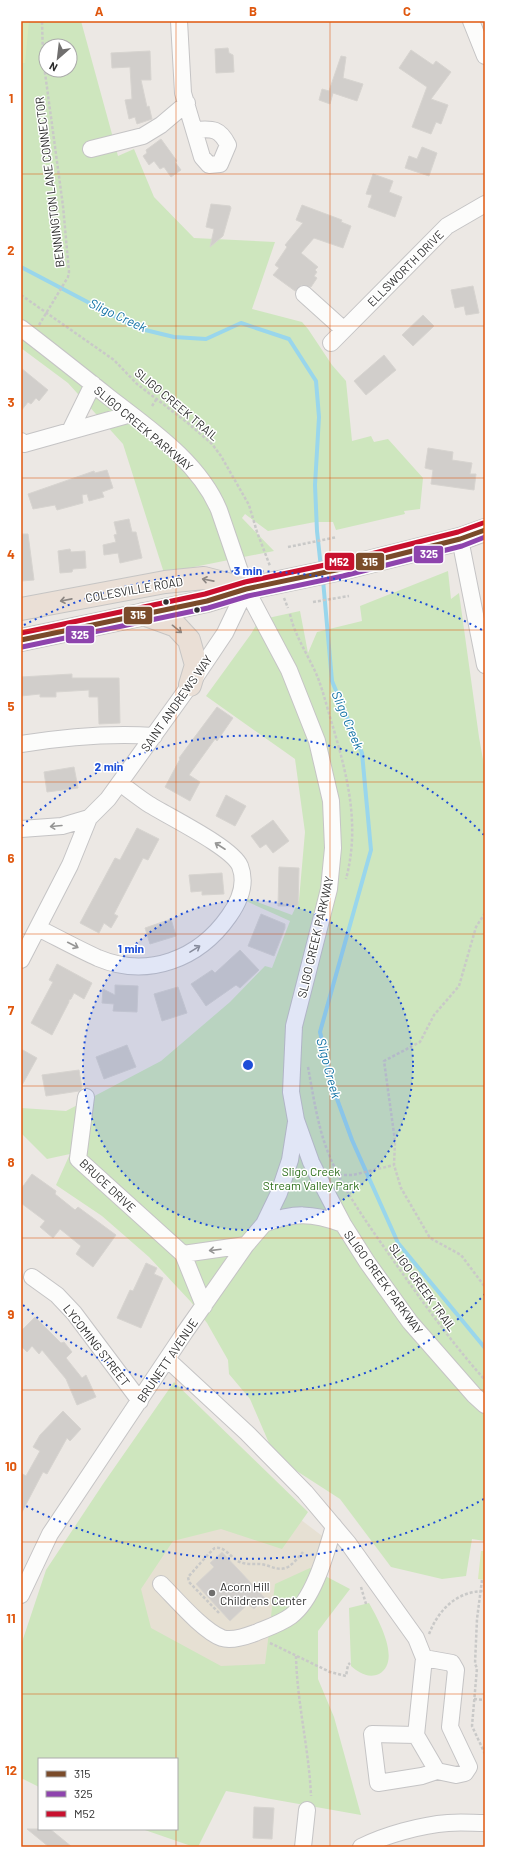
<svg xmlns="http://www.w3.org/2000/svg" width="506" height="1868" font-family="Barlow,sans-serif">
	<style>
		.education { fill: #e6e0d3 }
		.green { fill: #cee6be; fill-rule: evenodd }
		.pitch { fill: #d9eabb }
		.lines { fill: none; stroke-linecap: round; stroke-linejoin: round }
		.stream { stroke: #99d6ec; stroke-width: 4 }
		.building { fill: #d1cecb; stroke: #d7d4d0 }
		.minor-casing { stroke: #c5c4c5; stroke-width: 18 }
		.highway-casing { stroke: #c6c5c4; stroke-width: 24 }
		.path { stroke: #c9c9c8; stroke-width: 2.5; stroke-dasharray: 3 2; stroke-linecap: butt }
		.minor { stroke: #fcfcfb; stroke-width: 16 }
		.highway { stroke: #eadfd6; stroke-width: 22 }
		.bus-1-casing { stroke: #fff; stroke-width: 8 }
		.bus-2-casing { stroke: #fff; stroke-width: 8 }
		.bus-3-casing { stroke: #fff; stroke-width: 8 }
		.bus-1 { stroke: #7a4b2a; stroke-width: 5 }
		.bus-2 { stroke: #8e44ad; stroke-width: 5 }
		.bus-3 { stroke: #c8102e; stroke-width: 5 }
		.oneway { stroke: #8c8682 }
		.oneway2 { stroke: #959594 }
		.grid { fill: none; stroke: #df570e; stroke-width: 1; stroke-opacity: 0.55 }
		.ring { fill: none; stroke: #1d4ed8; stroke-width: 2; stroke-dasharray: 2 4 }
		.bus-dot { fill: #2e2e2e; stroke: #fff; stroke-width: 1.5 }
		.poi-dot { fill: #706f6e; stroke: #fff; stroke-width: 1.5 }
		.labels { text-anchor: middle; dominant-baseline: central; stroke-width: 3; stroke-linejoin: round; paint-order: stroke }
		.street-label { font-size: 12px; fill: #2e2e2e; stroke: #fff }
		.park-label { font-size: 12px; fill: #2c6e1b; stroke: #fff }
		.poi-label { font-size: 12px; fill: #2e2e2e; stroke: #fff; text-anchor: start }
		.water-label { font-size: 13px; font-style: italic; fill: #0d6fa3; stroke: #fff }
		.centre { fill: #1d4ed8; stroke: #fff; stroke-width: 2 }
		.ring-label { font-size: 12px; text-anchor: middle; font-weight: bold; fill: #1d4ed8; stroke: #fff; stroke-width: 3; stroke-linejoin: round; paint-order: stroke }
		.line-badge { stroke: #fff; stroke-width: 1.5 }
		.badge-label { font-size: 11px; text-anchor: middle; font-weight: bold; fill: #fff }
		.neatline { fill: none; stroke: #df570e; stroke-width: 1.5 }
		.grid-label { font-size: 13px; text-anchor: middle; font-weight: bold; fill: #df570e }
	</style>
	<rect width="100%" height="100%" fill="#ece8e4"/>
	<path class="education" d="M216,1455l118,90 -67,166 -115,-30 -33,-123z"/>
	<path class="green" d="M21,21h60l37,135 16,-7 20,48 40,41 81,4 -23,67 50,13 6,7 24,36 14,16 6,60 19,-5 3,6 14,-3 35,39 -3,31 -16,2 1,3 -69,16 -3,-8h-18l-47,9 -23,-17 -3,4 32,33 -110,22 -41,-129 -55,-61 -47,-35zM46,46h24v24h-24z
		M448,571l3,28 8,-6 20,144 6,34v770l-13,-2 -6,37 -24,3 -51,-12 -51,-68 -65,-42 -25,-58 -21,-25 -1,-14 -21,-37 -16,-21 -42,-45 -47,-41 -46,-31 14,-31 -23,5 -26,-26v-25l45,3 95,-50 69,-59 35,-36 7,2 18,-47 -44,-20 1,-3 45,17 7,-15 6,-68 -10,-73 -89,-63 45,-62 8,-14 41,-9 8,42 9,-21 45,-11 -2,-15z
		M174,1382l134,130 -26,37 -61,-20 -48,12 -32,48 10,39 70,38 44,-2 10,-80 35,-16 40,21 -32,42v48l16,38 27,98 -135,-24 -28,56h-4l-52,-18h35v-70h-138v28l-18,-9v-133l25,-75 57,-86z
		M369,1603c9,16 33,58 10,71 -11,5 -21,-2 -28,-8l-2,-58z"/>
	<path class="pitch" d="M21,21h8l-4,42h-4z
		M481,1551h4v29l-7,-1z"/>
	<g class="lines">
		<path class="stream" d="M21,267l116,61 37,9 32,2 35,-16 48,16 27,42 3,36 -4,68 2,46 4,37
			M323,580l9,101 30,72 9,97 -51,182 13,56 19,52 46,103 87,105"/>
	</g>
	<path class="building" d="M228,48l1,5 4,2 1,17 -18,1 -1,-24z
		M411,50l22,15 3,-4 15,11 -20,27 17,6 -7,19 -5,-2 -5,12 -19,-7 15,-40 -28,-19z
		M150,51l1,29h-10l6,27 2,-1 3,13 -15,5 -2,-7 -6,2 -4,-19 7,-1 -2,-32 -18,1 -1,-15z
		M341,56l5,1 -3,21 20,6 -6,17 -24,-8 -3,11 -11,-4 3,-11 7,2z
		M161,139l16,22 -2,1 6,8 -10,7 -7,-10 -4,2 -6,-8 -5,4 -6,-9 4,-3 -1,-3z
		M422,147l15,6 -8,23 -24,-8 4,-12 8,3z
		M373,174l20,7 -4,11 13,5 -7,20 -27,-10 4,-12 -6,-1z
		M211,204l19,2 1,2 -8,28 -13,11 4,-18 -8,-2z
		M302,205l40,15 -1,2 10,4 -8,22 -29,-10 -13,15 17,14 -3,3 2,2 -3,4 3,2 -6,9 -10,-2 -6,6 -22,-16 6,-7 -4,-3 12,-18 -2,-2 18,-22 -7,-3z
		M473,286l6,27 -13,2 -2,-9 -9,2 -4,-18z
		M423,315l11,11 -21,20 -11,-11z
		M384,355l12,15 -30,25 -12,-14z
		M21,368l27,22 -9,11 -3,-3 -5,6 -3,-2 -7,9z
		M428,448l25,4 -1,8 20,3 -2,11h6l-2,16 -43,-6 2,-14 -8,-2z
		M107,470l6,18 -11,4 2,5 -15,4 -2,-7 -5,1 1,8 -26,7 -2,-5 -22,4 -5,-15 66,-23 1,2z
		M129,519l3,13h4l6,26 -22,5 -2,-10 -14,2 -1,-10 13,-3 -2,-7 3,-1 -3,-12z
		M21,534h7l6,46 -13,1z
		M70,549l1,3 14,-1 1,17 -13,1 -1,3 -12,1 -2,-22z
		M72,674v4h47l1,45 -21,1 -1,-27h-9v-7l-33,2v5h-16v-3l-19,2v-19z
		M217,707l16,11 -16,23 -2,-2 -26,36 11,7 -10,19 -25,-14 15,-28 -1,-1z
		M74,767l4,21 -31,4 -3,-20z
		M226,795l20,11 -11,20 -19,-10z
		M273,820l16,21 -16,12 -7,-9 -6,4 -9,-12z
		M137,828l22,11 -11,21 -5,-2 -29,56 4,2 -7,12 -7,-5 -5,10 -19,-10 35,-65 5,2z
		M279,867l20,1 -1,38h-20z
		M222,873l2,21 -22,1v-4l-11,1 -2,-17z
		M261,914l24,10v4l-11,28 -26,-10z
		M171,919l5,17 -26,8 -5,-16z
		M240,950l19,20 -19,18 -4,-3 -30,21 -15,-22 21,-14 3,3z
		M57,964l35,19 -8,16 -10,-6 -3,6 -2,1v2l-17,33 -21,-12 22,-41 -4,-2z
		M115,985l23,1 -1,26 -24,-1 1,-7 -12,-1 1,-14 12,6z
		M178,987l9,26 -25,8 -8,-27z
		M127,1045l9,22 -32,12 -8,-22z
		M21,1049l16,9 -16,29z
		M79,1070l3,18 -3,3 -33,5 -4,-21z
		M32,1174l24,17 -1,3 20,16 3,-3 38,28 -23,32 -17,-13 5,-8 -21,-17 -7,9 -13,-11 5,-6 -24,-18v-14z
		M146,1263l11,5 -3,6 9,4 -22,50 -24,-10 13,-28 3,1z
		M35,1317l26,26 3,-1 8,10 -6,6 16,20 4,-3 10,22 -19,8 -11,-26 -24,-29 -3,4 -7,-8 -5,6 -6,-6v-15z
		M63,1411l18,18 -11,12 -3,-3 -20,36 -4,-2 -22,42v-41l5,3 14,-25 -7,-4 7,-12z
		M222,1552l43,46 -11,11 -6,-5 -18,17 -34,-37 18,-17 -4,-4z
		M254,1807l20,1 -2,31 -19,-1z
		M27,1829h23l22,18h-23z"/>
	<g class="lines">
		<g class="minor-casing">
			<path id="minor" d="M179,21l4,72 19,64 7,8 11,-1 8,-19c-8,-16 -15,-17 -33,-15
				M471,21l14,35
				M91,149l52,-13 18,-11 26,-22
				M304,294l40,36
				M21,328c30,23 59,46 89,70 40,31 89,64 109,112l27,79 43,81 28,71 14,60 2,47 -4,41 -35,137 -3,66 5,28 15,42 10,20 22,42 24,38 43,60 64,73 11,10
				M331,343l116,-117 38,-22
				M70,431l23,-47
				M21,441l3,3 107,-30
				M460,539l25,126
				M21,744c44,-7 89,-11 133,-8
				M21,829l41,-3 27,-8
				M38,928c20,10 40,21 60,30 50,21 101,1 131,-42 10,-14 18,-32 11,-50 -8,-19 -73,-50 -93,-63 -9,-6 -18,-13 -27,-20
				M21,960l49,-95 19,-47 19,-19 82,-114 35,-52 21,-44
				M86,1097l-8,62 105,95 21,52
				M264,1224c30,-12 48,-11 79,0
				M183,1254l63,-9
				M32,1277l25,18 17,18 66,88
				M167,1359l80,74 58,59 43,51 68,95 8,20 -8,77 21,36 19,4 9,-2 4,-6 -19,-40 6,-57 -4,-7 -28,-5
				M161,1584c15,15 42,47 61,54 9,3 25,-2 33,-5 12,-5 25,-9 36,-17 23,-17 35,-63 43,-90
				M21,1595l29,-61 135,-202 61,-87 18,-21 15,-31 11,-33 6,-38
				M416,1735l-44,-1 6,49 44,-7 15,-5
				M303,1847l4,-37
				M361,1847c24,-12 60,-22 87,-24 12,-1 25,0 37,0"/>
		</g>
		<g class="highway-casing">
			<path id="highway" d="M21,609l144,-27 39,-4 42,11
				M143,614l33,12 13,14 7,25 -6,20
				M21,640l186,-39 39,-12 95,-20 119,-30 25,-9"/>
		</g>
		<path class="path" d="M21,295l93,65 23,24 52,40 23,20 9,12 28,49 8,27 13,34
			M39,325l29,-48 1,-5 -6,-66 -20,-148 -1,-37
			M152,406l4,-6
			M288,547l49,-10
			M284,598l4,10
			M313,602l36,-6
			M290,614c5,23 19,42 28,64 6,16 10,33 15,49 15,51 27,99 13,152
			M485,913l-9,14 -17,59 -25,29 -14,27 -36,19 11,80 -1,24 7,23 29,50 31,17 24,32
			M308,1067c5,27 9,55 18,80 15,41 42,77 67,113 29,41 58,82 92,120
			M339,1175h14l41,-10
			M482,1580l-5,39 -2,45 2,4 -5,58 13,28
			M361,1587l5,17
			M219,1613l-30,-31 -1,-5c4,-4 25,-29 27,-29 9,-2 15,8 21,12 8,5 16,4 24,4 10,1 18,8 28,3 5,-3 11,-10 15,-15
			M429,1634c10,-25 28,-43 56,-43
			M270,1643l60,29 16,4 2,-11 2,-2
			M296,1656c1,47 13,93 15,140
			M474,1699l11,1"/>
		<use href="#minor" class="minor"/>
		<use href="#highway" class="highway"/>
		<g class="bus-1-casing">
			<path id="bus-1" d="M21,640l186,-39 39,-12 95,-20 119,-30 25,-9"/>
		</g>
		<g class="bus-2-casing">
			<path id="bus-2" d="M22,647l186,-39 40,-12 95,-20 119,-30 23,-9"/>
		</g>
		<g class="bus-3-casing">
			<path id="bus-3" d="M21,633l184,-39 40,-12 94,-20 119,-30 25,-9"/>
		</g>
		<use href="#bus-1" class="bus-1"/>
		<use href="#bus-2" class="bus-2"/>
		<use href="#bus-3" class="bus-3"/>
	</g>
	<defs><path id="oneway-shaft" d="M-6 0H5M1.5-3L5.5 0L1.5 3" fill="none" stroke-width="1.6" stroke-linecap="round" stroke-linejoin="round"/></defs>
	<g class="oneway">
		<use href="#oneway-shaft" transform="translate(208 580) rotate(-169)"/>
		<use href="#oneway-shaft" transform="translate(66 600) rotate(169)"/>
		<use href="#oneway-shaft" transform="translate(177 629) rotate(39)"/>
	</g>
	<g class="oneway2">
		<use href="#oneway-shaft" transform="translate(56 826) rotate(175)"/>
		<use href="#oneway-shaft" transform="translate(220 846) rotate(-147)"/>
		<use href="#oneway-shaft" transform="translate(73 945) rotate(27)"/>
		<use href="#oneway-shaft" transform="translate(195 949) rotate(-32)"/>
		<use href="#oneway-shaft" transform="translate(215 1250) rotate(173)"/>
	</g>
	<path class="grid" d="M176,21v1738M330,21v1826M21,174h464M21,326h464M21,478h464M21,630h464M21,782h464M21,934h464M21,1086h464M21,1238h464M21,1390h464M21,1542h464M21,1694h464M176,1829v18"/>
	<circle cx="248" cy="1065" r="165" fill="#1d4ed8" fill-opacity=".12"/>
	<g class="ring">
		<circle cx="248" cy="1065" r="165"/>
		<path d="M485 1294A329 329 0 0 1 22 1304M22 826A329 329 0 0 1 485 836"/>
		<path d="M484 1499A494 494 0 0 1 24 1505M24 625A494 494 0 0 1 484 631"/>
	</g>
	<g class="bus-dot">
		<circle cx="166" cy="602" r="3.5"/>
		<circle cx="197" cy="610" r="3.5"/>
	</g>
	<circle class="poi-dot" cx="212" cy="1593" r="4"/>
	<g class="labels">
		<g class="street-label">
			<text transform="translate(49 182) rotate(-97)">BENNINGTON LANE CONNECTOR</text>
			<text transform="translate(405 268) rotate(-45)">ELLSWORTH DRIVE</text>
			<text transform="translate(177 404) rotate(40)">SLIGO CREEK TRAIL</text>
			<text transform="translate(144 428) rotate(40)">SLIGO CREEK PARKWAY</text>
			<text transform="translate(134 589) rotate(-10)">COLESVILLE ROAD</text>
			<text transform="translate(176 703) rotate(-55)">SAINT ANDREWS WAY</text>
			<text transform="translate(315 937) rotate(-77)">SLIGO CREEK PARKWAY</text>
			<text transform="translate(108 1185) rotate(43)">BRUCE DRIVE</text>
			<text transform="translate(384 1282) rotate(54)">SLIGO CREEK PARKWAY</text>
			<text transform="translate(423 1287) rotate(54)">SLIGO CREEK TRAIL</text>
			<text transform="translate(97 1345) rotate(52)">LYCOMING STREET</text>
			<text transform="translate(167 1360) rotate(-56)">BRUNETT AVENUE</text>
		</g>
		<g class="park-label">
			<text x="311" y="1171">Sligo Creek<tspan x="311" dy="14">Stream Valley Park</tspan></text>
		</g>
		<g class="poi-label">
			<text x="220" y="1586">Acorn Hill<tspan x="220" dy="14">Childrens Center</tspan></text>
		</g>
		<g class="water-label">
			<text transform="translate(118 315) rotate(25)">Sligo Creek</text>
			<text transform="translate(348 720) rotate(67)">Sligo Creek</text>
			<text transform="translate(329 1068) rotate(75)">Sligo Creek</text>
		</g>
	</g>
	<circle cx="248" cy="1065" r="6" class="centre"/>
	<g class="ring-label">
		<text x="248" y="575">3 min</text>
		<text x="109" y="771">2 min</text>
		<text x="131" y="953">1 min</text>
	</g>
	<g class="line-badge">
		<rect x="413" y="545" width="31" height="19" rx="4" fill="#8e44ad"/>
		<rect x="355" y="552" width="30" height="19" rx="4" fill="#7a4b2a"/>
		<rect x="324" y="552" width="31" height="19" rx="4" fill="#c8102e"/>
		<rect x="123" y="606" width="30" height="19" rx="4" fill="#7a4b2a"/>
		<rect x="65" y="625" width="30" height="19" rx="4" fill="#8e44ad"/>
	</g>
	<g class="badge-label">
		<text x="429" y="558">325</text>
		<text x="370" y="566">315</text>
		<text x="339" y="566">M52</text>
		<text x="138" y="619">315</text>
		<text x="80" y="639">325</text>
	</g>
	<rect width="506" height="1868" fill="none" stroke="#ffffff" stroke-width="44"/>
	<rect x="38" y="1758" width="140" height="72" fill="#ffffff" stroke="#ababab"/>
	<rect x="46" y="1771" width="20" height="6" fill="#7a4b2a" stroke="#ababab"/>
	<text x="74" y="1778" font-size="12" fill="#2e2e2e">315</text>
	<rect x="46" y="1791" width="20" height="6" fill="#8e44ad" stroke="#ababab"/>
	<text x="74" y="1798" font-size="12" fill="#2e2e2e">325</text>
	<rect x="46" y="1811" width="20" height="6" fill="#c8102e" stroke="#ababab"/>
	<text x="74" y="1818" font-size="12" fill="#2e2e2e">M52</text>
	<g transform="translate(58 58) rotate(208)"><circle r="19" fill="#ffffff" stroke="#ababab"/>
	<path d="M0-3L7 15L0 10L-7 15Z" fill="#706f6e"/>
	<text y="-6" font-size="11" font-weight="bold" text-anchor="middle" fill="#2e2e2e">N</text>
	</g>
	<rect x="22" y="22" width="462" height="1824" class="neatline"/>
	<g class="grid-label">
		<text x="99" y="16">A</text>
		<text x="253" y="16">B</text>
		<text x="407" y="16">C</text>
		<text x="11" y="103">1</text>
		<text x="11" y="255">2</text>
		<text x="11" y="407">3</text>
		<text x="11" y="559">4</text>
		<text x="11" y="711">5</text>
		<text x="11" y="863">6</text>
		<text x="11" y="1015">7</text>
		<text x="11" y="1167">8</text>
		<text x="11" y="1319">9</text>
		<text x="11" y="1471">10</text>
		<text x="11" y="1623">11</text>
		<text x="11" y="1775">12</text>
	</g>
</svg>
